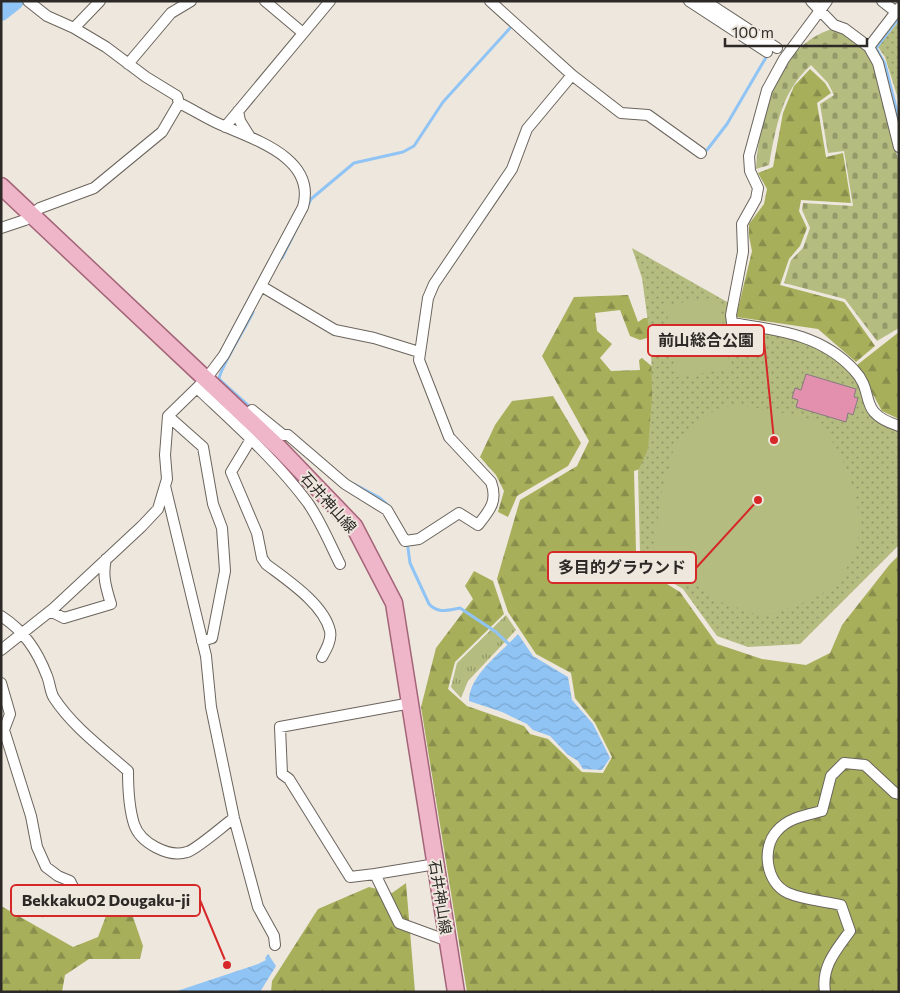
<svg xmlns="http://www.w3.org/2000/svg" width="900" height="993" font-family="Commissioner,'Noto Sans JP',sans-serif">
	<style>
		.grass { fill: url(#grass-tufts) }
		.forest { fill: url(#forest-firs) }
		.cemetery { fill: url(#cemetery-stones) }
		.park { fill: url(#park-dots) }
		.pitch { fill: #b5bc80 }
		.water { fill: url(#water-waves) }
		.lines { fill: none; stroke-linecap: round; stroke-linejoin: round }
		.stream { stroke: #90c4f4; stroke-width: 3 }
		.river { stroke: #90c4f4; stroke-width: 18 }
		.building { fill: #e38fae; stroke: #867b7e }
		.street-casing { stroke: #6a645c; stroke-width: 12 }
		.primary-casing { stroke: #a46478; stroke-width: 19 }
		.street { stroke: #fff; stroke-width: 10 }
		.primary { stroke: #efb5c8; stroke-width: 16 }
		.labels { text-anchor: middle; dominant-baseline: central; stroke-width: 4; stroke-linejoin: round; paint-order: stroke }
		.street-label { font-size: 15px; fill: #2c2926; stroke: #eee7de }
		.leader { fill: none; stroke: #d62828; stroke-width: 2 }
		.callout-dot { fill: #d62828; stroke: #eee7de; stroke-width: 2 }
		.callout { fill: #eee7de; stroke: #d62828; stroke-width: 2 }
		.callout-label { font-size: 16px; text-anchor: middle; font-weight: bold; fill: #2c2926 }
	</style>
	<defs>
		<pattern id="grass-tufts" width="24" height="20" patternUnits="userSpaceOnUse" patternTransform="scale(1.25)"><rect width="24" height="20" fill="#b5bc80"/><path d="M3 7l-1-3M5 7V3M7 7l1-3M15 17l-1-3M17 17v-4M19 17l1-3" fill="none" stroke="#939969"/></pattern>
		<pattern id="forest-firs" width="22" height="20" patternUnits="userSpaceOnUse" patternTransform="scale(1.25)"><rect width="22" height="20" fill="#a7af5b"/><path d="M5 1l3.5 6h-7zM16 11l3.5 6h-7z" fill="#888e4b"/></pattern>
		<pattern id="cemetery-stones" width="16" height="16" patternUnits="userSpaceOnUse" patternTransform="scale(1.25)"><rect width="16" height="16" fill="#b5bc80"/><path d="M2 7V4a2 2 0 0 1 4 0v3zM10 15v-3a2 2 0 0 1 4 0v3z" fill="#939969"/></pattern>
		<pattern id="park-dots" width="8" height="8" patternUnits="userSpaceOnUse" patternTransform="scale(1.25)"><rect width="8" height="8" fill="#b5bc80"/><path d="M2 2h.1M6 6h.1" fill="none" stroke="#939969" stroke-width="1.8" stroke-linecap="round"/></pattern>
		<pattern id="water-waves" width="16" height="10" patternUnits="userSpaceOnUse" patternTransform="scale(1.25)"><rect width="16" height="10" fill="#90c4f4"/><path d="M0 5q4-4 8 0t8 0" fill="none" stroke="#7ca8d1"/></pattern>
	</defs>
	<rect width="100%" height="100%" fill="#eee7de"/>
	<path class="grass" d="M506,615l10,15 -48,51 -7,17 -10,-11 6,-24z"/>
	<path class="forest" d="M810,69l15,14 6,10 -14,10 9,54 17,-4 8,50 -50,-3 -2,11 8,17 -7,18 -11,13 -9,26 64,17 31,44 -19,16 -38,-33 -82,-12 16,-66 -3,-15v-12l15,-20 3,-15 -9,-16 15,-6 10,-54 11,-27z
		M628,295l10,27 6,-4h11l3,17 -18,5 -10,-4 -10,-26 -25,3 2,18 15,13 -12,14 11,13 29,-1 -1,-10 3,-2 20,17 -1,88 -27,8 2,80 18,25 26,16 37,52 45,15 44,6 24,-12 12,-28 48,-61 9,-9v437h-432l-46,-285 15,-59 37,-49 -8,-13 9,-15 19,10 11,33 -49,48 -7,27 19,17 57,20 6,8 18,5 34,33 21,1 9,-16 -17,-34 -20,-25 -4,-25 -35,-19 -28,-42 -11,-33 23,-79 57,-34 12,-25 -47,-85 32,-59z
		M899,332v87l-17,-8 -25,-46z
		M553,396l28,47 -13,23 -51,30 -9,21 -10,-5 6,-21 -8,-16 -16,-18 15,-32 17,-24z
		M406,883l9,109h-144l1,-11 46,-72 51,-22 23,6z
		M1,906l72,41 25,-10 8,-21 26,-2 11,32 -3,13h-51l-24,16 -3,17h-61z"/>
	<path class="cemetery" d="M829,30c21,2 33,14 43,32l27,101v165l-22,13 -32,-42 -61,-16 7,-23 12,-12 7,-20 -8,-18 1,-7 50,3 -9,-55 -16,2 -8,-49 14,-9 -6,-12 -17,-18c-30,27 -35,62 -42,100l-13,4c3,-50 20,-121 73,-139z"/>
	<path class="park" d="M899,21v81l-14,-45 -7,-10z
		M632,248l97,55 -3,18 5,7c43,4 90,11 121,44 23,25 -3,45 47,59v114l-99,99 -52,3 -31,-11 -34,-47 -27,-16 -16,-21 -2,-81 10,-22 4,-53 -1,-52 -9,-66z"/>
	<path class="pitch" d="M712,298l8,6 10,65 -54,8 -10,-72z
		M733,405c13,1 70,10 79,15 25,15 45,70 47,98 2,19 -6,42 -17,58 -16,22 -49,30 -73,39l-8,1 -43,-15 -22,-23 -35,-15 -7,-7 -1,-8 11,-67c9,-11 4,-18 9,-29 12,-28 32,-39 60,-47z"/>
	<path class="water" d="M518,634l15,22 35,21 4,23 21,24 17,34 -8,12 -19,-1 -5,-8 -11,-7 -17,-18 -17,-6 -6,-6 -25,-12 -33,-11c0,-26 32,-48 49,-67z
		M268,954l8,12 -16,26h-86l84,-28 8,-4 -1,-2z"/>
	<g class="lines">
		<path class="stream" d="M899,18l-23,30 9,16 14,56
			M707,150l20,-26 41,-70
			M282,258l29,-59 43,-36 49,-11 11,-6 29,-44 68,-75
			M249,406l-30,-27c1,-11 27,-52 34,-67
			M354,484l26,14 10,9
			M408,548l2,15 19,41c9,10 19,6 31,4l36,24 16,15"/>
		<path class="river" d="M1,12l14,-11"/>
	</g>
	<path class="building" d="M806,374l50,15 -2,8 4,1 -5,17 -5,-2 -2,9 -50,-15 2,-7 -6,-2 3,-10 6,2z
		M44,892l8,4 -9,21 -9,-4z"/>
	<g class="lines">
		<g class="street-casing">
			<path id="street" d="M265,1l38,32
				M490,1l82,74 49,38 27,2 53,38
				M689,1l78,51
				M705,1l72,47
				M811,1l23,24 11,4 24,18 9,16 21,84
				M827,1l-43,58 -17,31 -18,66 1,15 8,17 -2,11 -14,25 1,28 -12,63 1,8c45,7 89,11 122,47 23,24 1,42 45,56
				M882,1l14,11
				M74,28l26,-27
				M869,47l30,-39
				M128,64l43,-51 20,-12
				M238,111l2,10 10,16
				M225,127l105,-126
				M1,228l24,-8 15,-12 54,-20 68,-56 17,-29
				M261,286l74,44 39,8 45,14
				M197,388c38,36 79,72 111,115 13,19 22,41 32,61
				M168,416l35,31 10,57 9,24 3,43 -13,67 -10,3
				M246,416l6,-6 31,25h5l57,49 42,26 18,31 14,-2 40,-26 19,12c12,-15 20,-24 13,-43l-42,-45 -30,-77 9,-62 6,-14 78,-115 15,-40 45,-54
				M251,439l-20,33 26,61 5,25 4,6c21,16 58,40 64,67 2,9 -4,19 -8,26
				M165,486l41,170 5,51 23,111 24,89 16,29 1,9
				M50,611l14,7 47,-14c-5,-16 -9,-29 -5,-45
				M1,616c23,15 36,34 46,60 3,7 3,16 7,22 19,29 48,50 74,73 0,17 1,37 6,53 6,19 35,34 53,28 9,-2 37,-27 47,-34
				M1,650l53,-42 88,-82 16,-17 9,-30 -2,-24 3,-39 38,-37 18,-24 79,-148c14,-50 -51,-68 -86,-84 -13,-6 -25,-14 -38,-20l-2,-7 -31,-19 -40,-30 -32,-19 -27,-12 -19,-15
				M1,683l9,31 -6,16 27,86 6,31 9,20 12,9 12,5 3,6 -3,6 -9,-3
				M436,864l-61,10 24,49 49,18
				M375,874l-25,3 -61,-98 -7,-5 -2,-47 131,-24
				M825,992c-4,-25 11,-42 25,-61l-9,-26c-17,-4 -37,-5 -53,-12 -22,-10 -27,-45 -11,-62 11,-13 29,-16 45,-20l9,-35 13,-13 21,2 30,28 4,1"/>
		</g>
		<g class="primary-casing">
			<path id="primary" d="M1,186l279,263 74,77 40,77 62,389"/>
		</g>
		<use href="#street" class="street"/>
		<use href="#primary" class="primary"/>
	</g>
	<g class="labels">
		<g class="street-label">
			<text transform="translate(329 502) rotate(48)">石井神山線</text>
			<text transform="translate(441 897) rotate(81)">石井神山線</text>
		</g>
	</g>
	<path class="leader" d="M774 440L764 341M758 500L696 568M227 965L200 900"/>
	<g class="callout-dot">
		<circle cx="774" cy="440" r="5"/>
		<circle cx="758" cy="500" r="5"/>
		<circle cx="227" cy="965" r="5"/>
	</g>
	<g class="callout">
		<rect x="648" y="325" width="116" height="31" rx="5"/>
		<rect x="548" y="552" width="148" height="31" rx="5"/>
		<rect x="11" y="885" width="189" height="31" rx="5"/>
	</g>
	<g class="callout-label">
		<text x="706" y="346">前山総合公園</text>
		<text x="622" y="573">多目的グラウンド</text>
		<text x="106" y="906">Bekkaku02 Dougaku-ji</text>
	</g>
	<rect width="900" height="993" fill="none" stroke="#2c2926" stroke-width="5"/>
	<path d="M725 38v8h142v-8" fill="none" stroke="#2c2926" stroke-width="2.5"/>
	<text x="732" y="38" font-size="15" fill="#2c2926" stroke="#eee7de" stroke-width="4" paint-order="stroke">100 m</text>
</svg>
